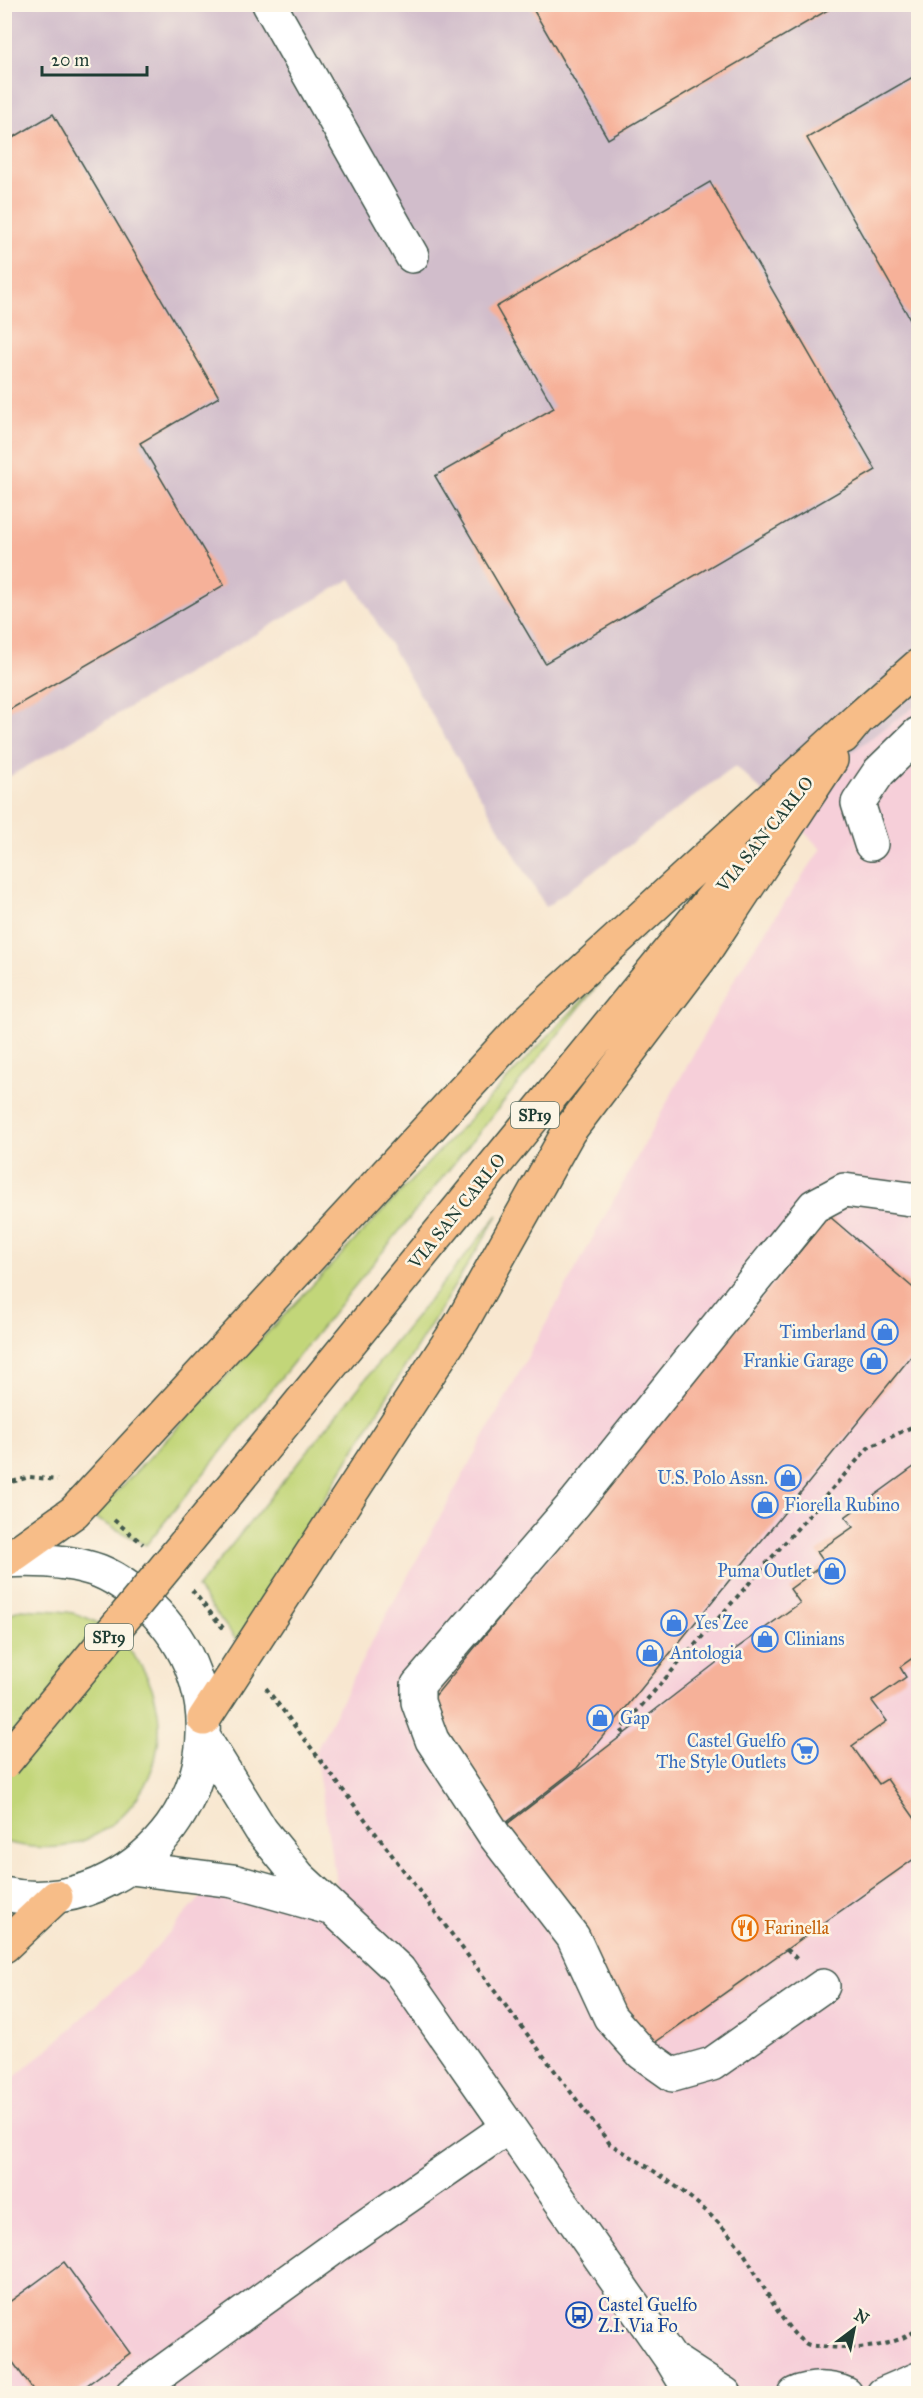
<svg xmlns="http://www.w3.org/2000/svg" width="923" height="2398" font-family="'IM FELL Great Primer',serif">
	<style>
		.built { fill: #f6cfd9 }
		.industrial { fill: #d1bdcb }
		.green { fill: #c2d679; stroke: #708a56; stroke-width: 1.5 }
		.building { fill: #f6b199 }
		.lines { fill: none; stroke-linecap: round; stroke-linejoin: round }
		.minor-casing { stroke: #40564b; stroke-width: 36 }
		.highway-casing { stroke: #40564b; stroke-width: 36 }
		.path { stroke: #40564b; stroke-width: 4; stroke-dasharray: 4.5 4.5; stroke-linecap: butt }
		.minor { stroke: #fff; stroke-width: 33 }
		.highway { stroke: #f7bd88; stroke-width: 33 }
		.highway-bridge-casing { stroke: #40564b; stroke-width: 36; stroke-linecap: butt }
		.highway-bridge { stroke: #f7bd88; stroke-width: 33 }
		.labels { text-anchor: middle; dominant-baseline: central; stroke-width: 5; stroke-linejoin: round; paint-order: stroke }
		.shield { fill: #fcf5e5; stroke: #617469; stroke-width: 1.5 }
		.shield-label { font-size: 16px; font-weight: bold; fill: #1f3d34 }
		.street-label { font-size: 18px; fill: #1f3d34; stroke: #fcf5e5 }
		.shop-label { font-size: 18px; fill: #366cbe; stroke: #fcf5e5; text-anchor: end }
		.food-label { font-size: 18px; fill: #c56008; stroke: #fcf5e5; text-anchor: start }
		.transit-label { font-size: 18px; fill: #164399; stroke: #fcf5e5; text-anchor: start }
	</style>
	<rect width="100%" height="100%" fill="#fcf5e5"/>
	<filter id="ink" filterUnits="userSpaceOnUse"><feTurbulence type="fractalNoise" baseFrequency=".0167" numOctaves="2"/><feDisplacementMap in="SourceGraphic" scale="12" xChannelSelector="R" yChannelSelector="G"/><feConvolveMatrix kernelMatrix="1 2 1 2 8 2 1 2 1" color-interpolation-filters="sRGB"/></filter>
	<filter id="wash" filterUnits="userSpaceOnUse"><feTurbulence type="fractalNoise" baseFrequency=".008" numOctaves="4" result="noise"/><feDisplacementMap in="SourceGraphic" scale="24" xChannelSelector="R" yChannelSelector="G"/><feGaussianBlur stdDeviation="1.35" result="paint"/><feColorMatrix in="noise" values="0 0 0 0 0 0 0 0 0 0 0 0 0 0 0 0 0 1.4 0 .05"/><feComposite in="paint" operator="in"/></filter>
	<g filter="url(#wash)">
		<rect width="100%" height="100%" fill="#f8e7d0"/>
		<path class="built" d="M918,704v1689l-913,1v-309l48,-40 89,-82 61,-68 135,-1 -23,-141 54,-106 371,-678 81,-120 -43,-43z"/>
		<path class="industrial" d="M5,5h913v699l-140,102 -43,-40 -189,141 -195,-328 -346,200z"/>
		<path class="green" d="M605,976l-459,569 -53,-28z
			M498,1215l-261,426 -40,-53z
			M21,1609c18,2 41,0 58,6 19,6 36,19 48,33 59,63 33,163 -47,194 -24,9 -51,6 -75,0v-226z"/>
		<g id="blocks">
			<path class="building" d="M530,4h308l-230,135z
				M918,74v259l-111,-195z
				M53,114l166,283 -79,46 84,142 -220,128v-570z
				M710,182l166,288 -331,193 -110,-187 119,-68 -58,-101z
				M829,1216l89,76v56l-341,420 -75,58 -76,-119z
				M918,1464v190l-18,13 6,10 -34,24 15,20 -35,25 27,38 8,-5 31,44v33l-268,190 -148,-218 214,-165 84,-60 -10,-14 35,-26 -8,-11 36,-25 -8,-10z
				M64,2262l66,91 -55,41h-39l-32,-44v-44z"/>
		</g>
	</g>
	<g filter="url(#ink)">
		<use href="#blocks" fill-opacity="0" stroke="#40564b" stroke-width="1.5"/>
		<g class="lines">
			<g class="minor-casing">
				<path id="minor" d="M269,4l143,252
					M871,844l-13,-41 21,-31 39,-38
					M4,1561c32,-2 64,-1 95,10 22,9 42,26 58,43 78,83 54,212 -47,265 -31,17 -70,23 -106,15
					M204,1738l57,92 38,47 100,93 272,389 21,35
					M131,1868l102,13 93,26
					M823,1986l-111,78 -39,11 -31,-22 -32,-36 -37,-80 -78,-101 -63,-96 -14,-38v-17l157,-182 239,-297 30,-16 74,10
					M676,2362l49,32
					M132,2394l203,-147 173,-120
					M795,2394c16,-7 35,-7 51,0
					M883,2394l35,-15"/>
			</g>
			<g class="highway-casing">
				<path id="highway" d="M843,737l15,-18 60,-53
					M213,1510l528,-647
					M5,1561l69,-49 451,-488 333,-305
					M204,1719l258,-397 107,-191 132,-174 130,-197
					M4,1946l52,-49"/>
			</g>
			<path class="path" d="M4,1484l26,-7 27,3
				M114,1520l29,24
				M192,1590l31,38
				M266,1688l344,456c48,28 97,60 131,105 16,23 42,81 64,94 4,3 12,3 17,3 33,5 69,2 96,-17
				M624,1734l-3,-5 247,-281 50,-24
				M787,1949l12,12"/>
			<use href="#minor" class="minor"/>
			<use href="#highway" class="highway"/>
			<g class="highway-bridge-casing">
				<path id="highway-bridge" d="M4,1763l209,-253"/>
			</g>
			<use href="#highway-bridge" class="highway-bridge"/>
		</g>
	</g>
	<defs>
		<g id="shop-ring" transform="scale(1.35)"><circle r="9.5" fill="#fcf5e5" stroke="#3f7fe0" stroke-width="1.5"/><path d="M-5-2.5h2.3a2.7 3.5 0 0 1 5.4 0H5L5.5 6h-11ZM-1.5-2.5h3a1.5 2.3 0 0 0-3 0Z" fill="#3f7fe0"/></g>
		<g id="supermarket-ring" transform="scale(1.35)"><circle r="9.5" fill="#fcf5e5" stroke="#3f7fe0" stroke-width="1.5"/><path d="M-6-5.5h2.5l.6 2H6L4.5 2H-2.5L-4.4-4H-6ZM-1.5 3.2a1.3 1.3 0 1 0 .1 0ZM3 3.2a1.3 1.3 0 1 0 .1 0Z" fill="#3f7fe0"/></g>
		<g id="restaurant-ring" transform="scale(1.35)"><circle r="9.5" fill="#fcf5e5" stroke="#e8710a" stroke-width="1.5"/><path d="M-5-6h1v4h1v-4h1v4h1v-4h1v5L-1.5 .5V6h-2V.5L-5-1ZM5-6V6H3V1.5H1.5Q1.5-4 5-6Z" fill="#e8710a"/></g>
		<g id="bus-ring" transform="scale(1.35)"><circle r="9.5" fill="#fcf5e5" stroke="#1a4fb4" stroke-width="1.5"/><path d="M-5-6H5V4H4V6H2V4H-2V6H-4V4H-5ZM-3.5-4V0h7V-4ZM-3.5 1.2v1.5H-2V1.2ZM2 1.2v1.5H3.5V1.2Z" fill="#1a4fb4"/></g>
	</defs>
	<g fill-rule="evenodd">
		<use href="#shop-ring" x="885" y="1332"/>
		<use href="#shop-ring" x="874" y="1361"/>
		<use href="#shop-ring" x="788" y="1478"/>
		<use href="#shop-ring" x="765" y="1505"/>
		<use href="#shop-ring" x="832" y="1571"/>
		<use href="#shop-ring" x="674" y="1623"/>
		<use href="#shop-ring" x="765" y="1639"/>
		<use href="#shop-ring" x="650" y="1653"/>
		<use href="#shop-ring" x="600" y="1718"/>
		<use href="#supermarket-ring" x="805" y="1751"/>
		<use href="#restaurant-ring" x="745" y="1928"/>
		<use href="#bus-ring" x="579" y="2315"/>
	</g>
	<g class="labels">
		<g class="shield">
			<rect x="511" y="1102" width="48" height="26" rx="4.5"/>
			<rect x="85" y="1624" width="48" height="26" rx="4.5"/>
		</g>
		<g class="shield-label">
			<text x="535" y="1115">SP19</text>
			<text x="109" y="1637">SP19</text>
		</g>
		<g class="street-label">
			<text transform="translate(765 834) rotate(-51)">VIA SAN CARLO</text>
			<text transform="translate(457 1211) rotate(-51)">VIA SAN CARLO</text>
		</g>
		<g class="shop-label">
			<text x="866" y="1332">Timberland</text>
			<text x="854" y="1361">Frankie Garage</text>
			<text x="768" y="1478">U.S. Polo Assn.</text>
			<text x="784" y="1505" text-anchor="start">Fiorella Rubino</text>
			<text x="812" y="1571">Puma Outlet</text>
			<text x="694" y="1623" text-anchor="start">Yes Zee</text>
			<text x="784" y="1639" text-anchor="start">Clinians</text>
			<text x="670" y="1653" text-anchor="start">Antologia</text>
			<text x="620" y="1718" text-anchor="start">Gap</text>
			<text x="786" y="1741">Castel Guelfo<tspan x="786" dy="21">The Style Outlets</tspan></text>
		</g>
		<g class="food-label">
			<text x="764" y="1928">Farinella</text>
		</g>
		<g class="transit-label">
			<text x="598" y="2305">Castel Guelfo<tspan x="598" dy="21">Z.I. Via Fo</tspan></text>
		</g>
	</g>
	<rect width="923" height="2398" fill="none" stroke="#fcf5e5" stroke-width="24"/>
	<g transform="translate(854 2329) rotate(32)" stroke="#fcf5e5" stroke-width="4.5" paint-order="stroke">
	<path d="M0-4.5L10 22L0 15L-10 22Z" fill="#1f3d34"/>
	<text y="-9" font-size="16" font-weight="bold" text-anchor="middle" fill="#1f3d34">N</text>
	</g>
	<path d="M42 66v9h105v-9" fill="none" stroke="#1f3d34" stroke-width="3"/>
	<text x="51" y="66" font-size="18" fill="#1f3d34" stroke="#fcf5e5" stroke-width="4.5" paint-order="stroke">20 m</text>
</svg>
